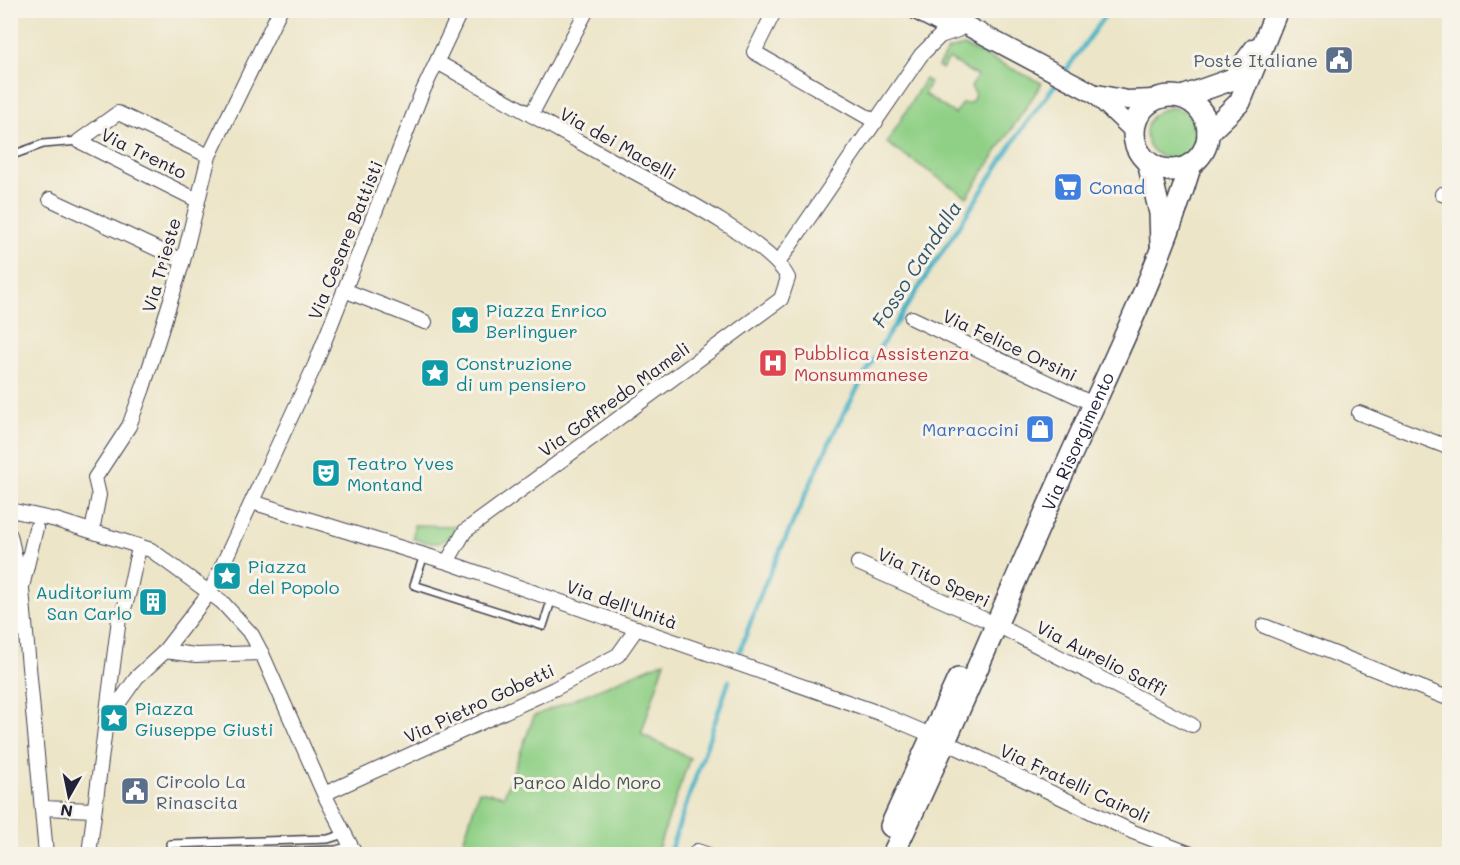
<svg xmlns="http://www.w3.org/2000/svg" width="1460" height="865" font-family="Mali,sans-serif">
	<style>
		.green { fill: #90d086; stroke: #597960; stroke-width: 1.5 }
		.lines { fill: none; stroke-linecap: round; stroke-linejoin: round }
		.stream { stroke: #49b4c7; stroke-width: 4.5 }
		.lane-casing { stroke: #403f50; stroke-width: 10 }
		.street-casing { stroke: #403f50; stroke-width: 16 }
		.secondary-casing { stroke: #403f50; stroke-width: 21 }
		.primary-casing { stroke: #403f50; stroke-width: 24 }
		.lane { stroke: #fff; stroke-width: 7 }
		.street { stroke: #fff; stroke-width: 14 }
		.secondary { stroke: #fff; stroke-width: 18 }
		.primary { stroke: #fff; stroke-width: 21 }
		.labels { text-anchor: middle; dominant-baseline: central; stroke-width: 6; stroke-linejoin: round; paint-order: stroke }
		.service-label { font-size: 18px; fill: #4e5e75; stroke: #f7f3e8; text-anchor: end }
		.street-label { font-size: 18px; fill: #22223b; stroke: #f7f3e8 }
		.shop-label { font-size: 18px; fill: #366cbe; stroke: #f7f3e8; text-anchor: start }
		.culture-label { font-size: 18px; fill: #0d838f; stroke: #f7f3e8; text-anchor: start }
		.health-label { font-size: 18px; fill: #be3a42; stroke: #f7f3e8; text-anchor: start }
		.park-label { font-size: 18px; fill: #435652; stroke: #f7f3e8 }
		.water-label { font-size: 20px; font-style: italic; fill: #30556c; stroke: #f7f3e8 }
	</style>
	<rect width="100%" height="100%" fill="#f7f3e8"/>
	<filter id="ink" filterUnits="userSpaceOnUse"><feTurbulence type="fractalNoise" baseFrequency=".0167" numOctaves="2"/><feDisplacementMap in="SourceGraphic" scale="12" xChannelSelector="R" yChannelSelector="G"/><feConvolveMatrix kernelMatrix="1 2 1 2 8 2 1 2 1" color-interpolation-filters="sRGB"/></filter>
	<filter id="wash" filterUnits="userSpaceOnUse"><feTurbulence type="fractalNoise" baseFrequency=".008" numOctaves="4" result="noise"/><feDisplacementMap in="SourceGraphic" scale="24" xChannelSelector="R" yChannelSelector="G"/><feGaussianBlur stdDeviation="1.35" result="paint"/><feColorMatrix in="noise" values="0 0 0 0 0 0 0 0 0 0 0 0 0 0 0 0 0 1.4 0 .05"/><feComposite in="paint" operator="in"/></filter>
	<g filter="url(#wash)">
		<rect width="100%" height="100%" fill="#ece5c8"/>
		<path class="green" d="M964,46l78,37 -75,114 -80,-54 38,-64 5,3 -6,12 31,20 7,-11 6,1 5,-4 2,-7 -4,-6 6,-11 -28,-17 -7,10 -4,-3 10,-16z
			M1146 133a25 25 0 1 1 50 0a25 25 0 1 1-50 0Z
			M414,525l40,1 3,5c-18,17 -22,13 -44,8z
			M665,661l-24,73 49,24 -34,96h-170l-24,-9 17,-54 25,5 30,-80z"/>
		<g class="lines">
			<path class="stream" d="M1064,73l45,-63
				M740,651l23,-63 73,-160 43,-79 143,-220 37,-49
				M669,854l60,-173"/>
		</g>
	</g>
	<g filter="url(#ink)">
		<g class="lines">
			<g class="lane-casing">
				<path id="lane" d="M15,154l28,-10 36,-3
					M424,555l-10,30 129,41 9,-28
					M170,844l158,-5 16,-5
					M222,854l114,-4 15,-4"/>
			</g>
			<g class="street-casing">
				<path id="street" d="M775,10l-21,42 122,70
					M437,62c57,32 114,64 171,96 40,22 163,83 180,120l-7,21 -316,232 -18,31
					M531,115l56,-105
					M1442,194l8,3
					M50,199l133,62
					M197,200l-118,-59 39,-28 91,43
					M778,263l143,-208 19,-19 18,-6
					M344,290l81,32
					M912,318l181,86
					M1359,413l91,35
					M252,502l195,60 432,151 52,22
					M10,510l46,10 95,30 71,52 30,33 11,21 61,138 31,60
					M92,531l7,-36 -4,-17 34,-52 14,-38 40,-127 26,-105 71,-146
					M10,535l12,55 24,264
					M858,563l137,61 197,101
					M22,587l14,-59
					M1264,626l186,73
					M164,651l32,4 66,-2
					M106,719l13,-100c12,-22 13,-49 21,-73
					M946,742l187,90 58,22
					M324,794l230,-105 64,-34 19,-27
					M42,808l52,2
					M697,851l9,3
					M89,854l17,-133 31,-44 25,-23 48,-62 105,-227 106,-270 40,-85"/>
			</g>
			<g class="secondary-casing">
				<path id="secondary" d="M916,10l30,16
					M937,10l158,84 38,36
					M1097,94l30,6 27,-1"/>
			</g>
			<g class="primary-casing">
				<g id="primary">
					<circle cx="1171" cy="133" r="37"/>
					<path d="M1182,97l51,-18 22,-30"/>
					<path d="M1208,133l32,-31 37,-92"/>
					<path d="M1148,162l12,51 1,31"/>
					<path d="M891,826l67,-147"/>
					<path id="s1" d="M893,854c59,-122 110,-248 166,-372 46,-105 99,-208 132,-318"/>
				</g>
			</g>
			<use href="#lane" class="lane"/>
			<use href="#street" class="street"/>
			<use href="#secondary" class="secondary"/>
			<use href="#primary" class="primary"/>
		</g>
	</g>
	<defs>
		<g id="civic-square" transform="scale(1.5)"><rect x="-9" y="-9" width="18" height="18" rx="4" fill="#5c6f8a" stroke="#f7f3e8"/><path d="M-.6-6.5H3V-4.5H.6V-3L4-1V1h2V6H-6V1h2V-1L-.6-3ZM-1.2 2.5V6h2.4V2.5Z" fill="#fff"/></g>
		<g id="supermarket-square" transform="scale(1.5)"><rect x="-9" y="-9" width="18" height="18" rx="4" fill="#3f7fe0" stroke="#f7f3e8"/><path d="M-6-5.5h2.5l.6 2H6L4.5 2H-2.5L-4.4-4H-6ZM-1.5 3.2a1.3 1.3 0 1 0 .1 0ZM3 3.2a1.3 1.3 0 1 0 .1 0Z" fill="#fff"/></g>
		<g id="sight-square" transform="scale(1.5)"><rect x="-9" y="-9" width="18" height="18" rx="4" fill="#0f9aa8" stroke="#f7f3e8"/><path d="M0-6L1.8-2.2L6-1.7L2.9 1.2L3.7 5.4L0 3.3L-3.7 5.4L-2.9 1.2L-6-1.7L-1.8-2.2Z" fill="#fff"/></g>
		<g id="hospital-square" transform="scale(1.5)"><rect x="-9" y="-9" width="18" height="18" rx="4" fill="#e0444e" stroke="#f7f3e8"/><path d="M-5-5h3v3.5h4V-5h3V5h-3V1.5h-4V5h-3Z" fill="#fff"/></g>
		<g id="shop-square" transform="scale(1.5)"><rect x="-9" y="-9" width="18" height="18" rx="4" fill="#3f7fe0" stroke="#f7f3e8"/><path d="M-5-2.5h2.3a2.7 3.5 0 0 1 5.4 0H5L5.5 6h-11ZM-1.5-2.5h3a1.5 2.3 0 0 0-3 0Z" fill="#fff"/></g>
		<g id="theatre-square" transform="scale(1.5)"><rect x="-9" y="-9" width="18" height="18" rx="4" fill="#0f9aa8" stroke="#f7f3e8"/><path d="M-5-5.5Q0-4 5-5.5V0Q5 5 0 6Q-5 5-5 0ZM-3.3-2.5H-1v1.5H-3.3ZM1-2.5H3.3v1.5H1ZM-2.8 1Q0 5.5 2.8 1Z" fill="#fff"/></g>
		<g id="building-square" transform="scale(1.5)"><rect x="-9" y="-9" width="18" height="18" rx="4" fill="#0f9aa8" stroke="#f7f3e8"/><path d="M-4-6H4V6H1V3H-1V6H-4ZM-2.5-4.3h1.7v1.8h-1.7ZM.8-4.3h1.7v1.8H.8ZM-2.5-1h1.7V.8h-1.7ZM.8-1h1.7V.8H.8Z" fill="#fff"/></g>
	</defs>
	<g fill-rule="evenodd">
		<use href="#civic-square" x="1339" y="60"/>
		<use href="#supermarket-square" x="1068" y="187"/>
		<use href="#sight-square" x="465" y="320"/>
		<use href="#hospital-square" x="773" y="363"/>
		<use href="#sight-square" x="435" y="373"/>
		<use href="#shop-square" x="1040" y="429"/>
		<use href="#theatre-square" x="326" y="473"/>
		<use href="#sight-square" x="227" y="576"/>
		<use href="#building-square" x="153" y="602"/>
		<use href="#sight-square" x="114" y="718"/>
		<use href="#civic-square" x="135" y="791"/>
	</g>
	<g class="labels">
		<g class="service-label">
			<text x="1318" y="60">Poste Italiane</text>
			<text x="156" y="781" text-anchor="start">Circolo La<tspan x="156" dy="21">Rinascita</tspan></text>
		</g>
		<g class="street-label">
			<text transform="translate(618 143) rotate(29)">Via dei Macelli</text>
			<text transform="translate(144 153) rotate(26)">Via Trento</text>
			<text transform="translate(345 240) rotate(-68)">Via Cesare Battisti</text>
			<text transform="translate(161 265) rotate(-74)">Via Trieste</text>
			<text transform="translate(1010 345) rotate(25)">Via Felice Orsini</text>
			<text transform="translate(614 399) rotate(-36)">Via Goffredo Mameli</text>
			<text stroke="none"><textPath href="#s1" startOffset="452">Via Risorgimento</textPath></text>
			<text transform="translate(934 577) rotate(24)">Via Tito Speri</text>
			<text transform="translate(622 604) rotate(19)">Via dell'Unità</text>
			<text transform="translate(1102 658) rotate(27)">Via Aurelio Saffi</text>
			<text transform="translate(479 703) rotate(-25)">Via Pietro Gobetti</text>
			<text transform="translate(1075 783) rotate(25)">Via Fratelli Cairoli</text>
		</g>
		<g class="shop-label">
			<text x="1089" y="187">Conad</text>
			<text x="1019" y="429" text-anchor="end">Marraccini</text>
		</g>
		<g class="culture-label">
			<text x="486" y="310">Piazza Enrico<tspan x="486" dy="21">Berlinguer</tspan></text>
			<text x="456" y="363">Construzione<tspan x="456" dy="21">di um pensiero</tspan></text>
			<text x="347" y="463">Teatro Yves<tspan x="347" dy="21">Montand</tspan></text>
			<text x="248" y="566">Piazza<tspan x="248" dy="21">del Popolo</tspan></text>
			<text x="132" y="592" text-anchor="end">Auditorium<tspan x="132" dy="21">San Carlo</tspan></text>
			<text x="135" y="708">Piazza<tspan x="135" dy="21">Giuseppe Giusti</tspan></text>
		</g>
		<g class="health-label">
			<text x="794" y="353">Pubblica Assistenza<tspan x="794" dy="21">Monsummanese</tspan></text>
		</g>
		<g class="park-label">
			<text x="587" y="782">Parco Aldo Moro</text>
		</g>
		<g class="water-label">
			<text transform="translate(916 264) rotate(-57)">Fosso Candalla</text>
		</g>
	</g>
	<rect width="1460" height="865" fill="none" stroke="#f7f3e8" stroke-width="36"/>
	<g transform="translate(69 796) rotate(189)" stroke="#f7f3e8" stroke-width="4.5" paint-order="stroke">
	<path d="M0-4.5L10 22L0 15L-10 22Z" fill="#22223b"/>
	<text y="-9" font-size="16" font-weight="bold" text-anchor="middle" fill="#22223b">N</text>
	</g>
</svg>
